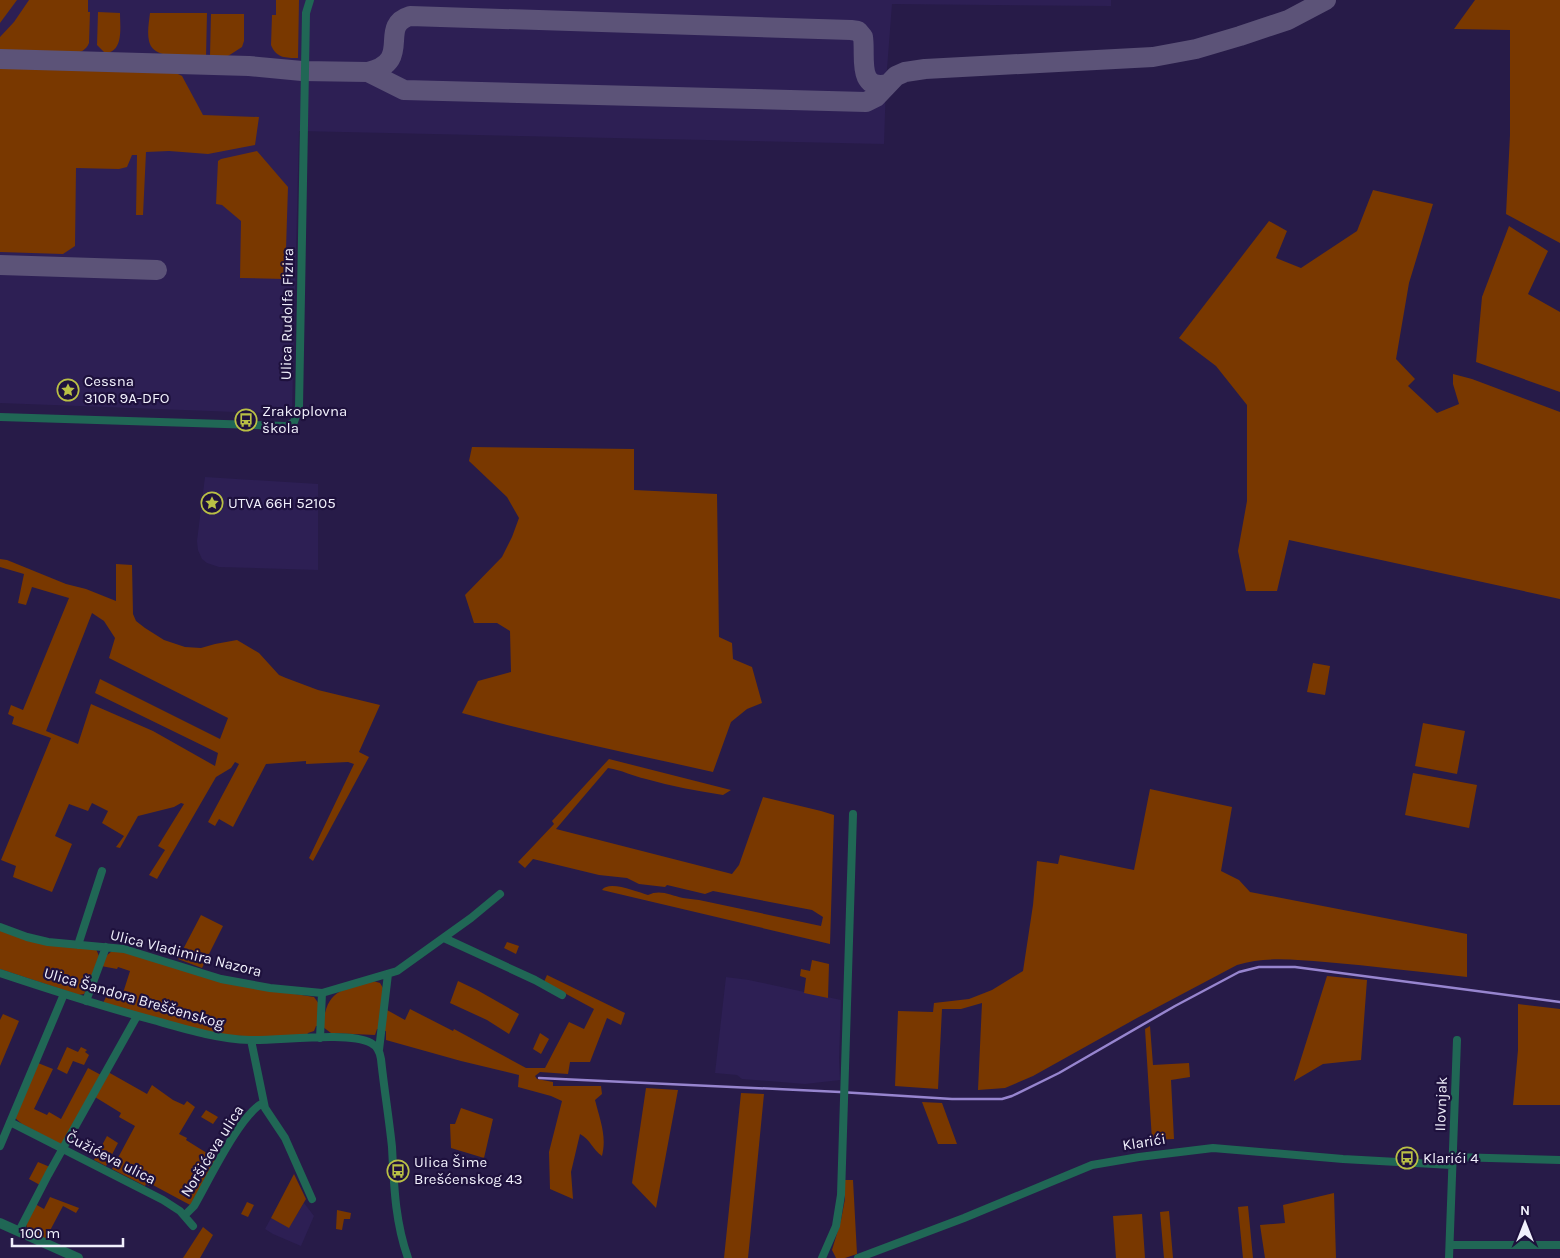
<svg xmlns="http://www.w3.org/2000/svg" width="1560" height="1258" font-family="Karla,sans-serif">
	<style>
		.built { fill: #2d1f54 }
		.green { fill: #793800; fill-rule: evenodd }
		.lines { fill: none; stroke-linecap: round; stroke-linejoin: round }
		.stream { stroke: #9785cf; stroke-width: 2.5 }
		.taxiway { stroke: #5c5378; stroke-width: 20 }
		.minor { stroke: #206755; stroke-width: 8 }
		.tertiary { stroke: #206755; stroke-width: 10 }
		.labels { text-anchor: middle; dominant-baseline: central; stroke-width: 4.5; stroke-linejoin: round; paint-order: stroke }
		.street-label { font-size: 15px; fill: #f1f0fc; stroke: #1e113d }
		.poi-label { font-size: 15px; fill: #f1f0fc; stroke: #1e113d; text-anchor: start }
	</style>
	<rect width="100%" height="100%" fill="#271b48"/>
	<path class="built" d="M0,0h1111v6l-219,-2 -6,78 -2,62 -585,-13 -7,283 -292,-11z
		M205,477l113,7v86l-99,-3 -12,-4 -5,-4 -4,-9 -1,-9z
		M726,977l23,3 92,20 -2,60 1,20 -35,4 -63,-5 -5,-4 -22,-2z
		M304,1203l10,13 -13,30 -28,-12 -8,-5 6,-11 18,9z"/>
	<path class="green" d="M0,0h17l-17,23z
		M29,0h59v12h2l-1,31c-3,7 -8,9 -15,11l-74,-3v-14l14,-15z
		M276,0h23l-1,58c-12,0 -22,0 -27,-13l1,-30h4z
		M1475,0h85v243l-54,-29 4,-79v-105l-56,-1z
		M98,12l22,1c0,14 4,39 -15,40l-8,-8z
		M150,13h57l-1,44c-16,-1 -53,4 -57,-16 -2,-9 0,-19 1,-28z
		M211,14h33v27l-2,6 -14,9h-18z
		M0,66l174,6 8,4 21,39 56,2 -4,28 -47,9 -39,-3 -23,1 -3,63h-7l1,-60h-5l-5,12 -8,2 -43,-1 -1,78 -12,8 -63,-2z
		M257,151l31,36 -3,92 -45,-1 1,-57 -19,-16 -6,-1 2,-43 3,-2z
		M1373,190l60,14 -24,79 -13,76 19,20 -7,7 29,27 22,-9 -6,-20v-10l19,5 88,33v187l-271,-59 -12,51h-31l-8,-40 9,-50v-96l-31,-39 -37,-28 90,-117 18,10 -11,27 25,10 56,-37z
		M1509,226l39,25 -20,43 32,18v80l-84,-30 6,-65z
		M472,447l162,2v41l83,4 2,143 13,6 1,16 19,8 10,36 -15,6 -16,13 -18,50c-84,-19 -168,-36 -251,-59l16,-32 33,-9 -1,-41 -13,-8h-23l-9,-28 37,-38 10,-20 7,-19 -12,-21 -38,-36z
		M0,559l7,1 59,24 20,5 30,12v-37l16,1 1,49 3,7 9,7 19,12 21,7 16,1 14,-4 22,-4 22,13 20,22 7,3 32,12 62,15 -21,47 10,5 -56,104 -4,-3 45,-94 -6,-2 -42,2v-3l-40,3 -33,63 -14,-8 -4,7 -7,-4 31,-58 -4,-2 -4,6 -15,9 -59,102 -8,-4 16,-25 -7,-4 26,-42 -3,-1 -7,4 -36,9 -18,32 -4,-1 8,-11 -22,-13 6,-12 -16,-8 -4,8 -19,-7 -14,32 17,8 -20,48 -39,-15 3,-11 -15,-6 50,-122 -39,-14 2,-7 -6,-3 3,-9 12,5 46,-112 -37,-11 -6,18 -8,-2 6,-29 -24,-7zM92,613l12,8 11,17 -6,20 119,60 -8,21 -120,-60 -5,14 123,60 -3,13 -62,-35 -62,-27 -13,40 -32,-13z
		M1313,663l17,3 -5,29 -18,-3z
		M1423,723l42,8 -8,43 -42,-8z
		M609,759l122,31 -8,5c-26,-4 -52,-9 -77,-16 -14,-3 -24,-9 -38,-11l-52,61 176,45 7,-9 24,-68 58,14 13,4 -4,129 -228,-54c7,-10 35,2 46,5 12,-6 22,0 35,3 5,1 10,1 16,2l122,26 2,-9 -11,-7 -99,-19 -8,3 -38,-9 -2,2 -26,-3 -12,-6 -28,-3 -66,-16 -8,9 -7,-6 36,-38 -2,-3z
		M1413,773l64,12 -8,43 -64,-13z
		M1150,789l82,18 -11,64 18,9 11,12 217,42v43c-47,-5 -94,-11 -142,-15 -30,-2 -59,-6 -88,3l-100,53 -104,58 -28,12 -27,2 4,-87 -21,6h-19l-4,80 -43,-3 3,-75 35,1 1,-9 35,-4 23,-9 31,-19 10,-66 4,-44 21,3 2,-9 74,15z
		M201,915l22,11 -21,42 -24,-9z
		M0,930l96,19 3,7 -13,35 -2,3 -5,1 -79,-26z
		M507,942l12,4 -3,8 -12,-6z
		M112,951h9l162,41 31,5 5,7 -1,22h-2l-2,5 -6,2 -1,2c-25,1 -52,3 -77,0 -43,-6 -85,-20 -127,-32l7,-14 13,4 7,-22 -12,-4 -1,2 -16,-3 5,-10z
		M812,960l17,4 -1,34 -24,-5 2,-15 -6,-2 1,-7 9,2z
		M547,975l78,38 -4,12 -14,-7 -17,44h-20l-2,12 -28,-2 -5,4 2,3 16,3v4h48l1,8 -7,6c5,20 12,36 7,56 -9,-6 -12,-17 -22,-22l-9,38 2,27 -23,-10 -1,-37 13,-51 -11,-5 -33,-9 1,-12 -58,-14 -75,-21v-9h-2l3,-21 18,10 5,-11 43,22 1,-2 72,39h19l24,-46 15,7 10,-20 -50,-27z
		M1327,976l40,4 -6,80 -38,4 -29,17z
		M373,981l7,2 3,5 -4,41h-2l-2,6 -44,-2 -8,-6c3,-38 19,-37 50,-46z
		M458,981l19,9 42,24 -10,20 -22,-14 -37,-17z
		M1518,1004l42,5v96h-47l5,-55z
		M3,1014l16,7 -19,45v-46z
		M1150,1026l3,39 36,-2 1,14 -19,3 3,59 -22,1 -7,-111z
		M540,1033l9,6 -8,15 -8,-5z
		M67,1047l11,5 3,-5 6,3 -2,2 4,3 -5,10 -11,-4 -6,13 -10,-5z
		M38,1063l15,6 -19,40 13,6 2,-3 12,7 27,-51 13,7 -40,70 -39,-21 -8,-7z
		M108,1072l39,22 5,-9 21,15 11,5 3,-4 8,6 -16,27 8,4 -1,2 32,20 -26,46 -41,-22 -2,2 -3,-2 -1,2 -33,-17 23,-43 -16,-9 2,-4 -26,-16z
		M646,1088l32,2 -22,118 -24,-25z
		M741,1093l23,1 -16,164h-24z
		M922,1102l20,1 15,41h-19z
		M461,1108l32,11 -9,39 -33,-10 -1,-24h5z
		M206,1110l12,7 -5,7 -12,-7z
		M107,1136l11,7 -12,23 -12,-6z
		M38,1162l12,5 -10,18 -11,-6z
		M294,1174l12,25 -17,29 -18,-10z
		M845,1180h8l4,74 -12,4h-9l-4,-8 9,-30 4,-21z
		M1334,1193l2,65h-71l-5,-33 25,-2 -2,-18z
		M50,1197l29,11 -3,5 -13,-7 -18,34c-24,-13 -22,-12 -10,-36l9,5z
		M247,1202l7,3 -6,12 -7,-3z
		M1248,1206l5,52h-10l-5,-51z
		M337,1210l14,3 -1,6h-6l-2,11 -6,-1z
		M1169,1211l4,47h-9l-4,-46z
		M1142,1214l3,44h-29l-3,-42z
		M203,1227l10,8 -13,23h-17z"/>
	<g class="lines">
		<path class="stream" d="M539,1078l301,14 112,7h50l10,-3 47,-23 116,-67 64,-34 20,-5h36l265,35"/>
		<path class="taxiway" d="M0,59l249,7 53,5 66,1 36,18 462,12 10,-5 20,-21 9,-4 20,-3 228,-12 43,-8 44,-13 48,-16 38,-20
			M368,72c46,-11 9,-46 42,-56l441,14 7,1 5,6c3,19 -7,54 25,47
			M0,265l157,5"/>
		<path class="minor" d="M0,417l286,9 8,-4 5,-15 7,-394 4,-13
			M0,927l27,10 21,5 76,7 97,30 49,9 52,5 75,-22 74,-53 29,-24
			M444,938l91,42 27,15
			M78,945l24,-74
			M0,973c51,17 101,33 153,47 32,9 64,19 97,20 29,1 98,-9 121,3 6,3 9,9 10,16 3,29 8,59 11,88 2,38 3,75 16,111
			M86,1001l20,-54
			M320,1038l2,-45
			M251,1040l14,68 20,30 27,61
			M379,1050l9,-76
			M10,1122l153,78 17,11 13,15
			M0,1146l64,-152
			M1453,1157l107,3
			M185,1215l9,-9c14,-24 46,-92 69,-103
			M19,1231l29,-56 89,-159
			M1450,1245h110
			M822,1258l14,-32 5,-31 12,-381
			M858,1258l106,-40 128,-53 47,-8 74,-9 130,11 109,6
			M1449,1258l8,-218"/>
		<path class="tertiary" d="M0,1223l78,35"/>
	</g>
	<defs>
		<g id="sight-ring" transform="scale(1.125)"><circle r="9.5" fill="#1e113d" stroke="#bac045" stroke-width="1.5"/><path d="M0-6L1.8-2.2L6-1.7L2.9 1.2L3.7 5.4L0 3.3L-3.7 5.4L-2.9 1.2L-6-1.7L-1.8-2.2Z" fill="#bac045"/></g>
		<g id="bus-ring" transform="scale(1.125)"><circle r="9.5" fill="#1e113d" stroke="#bac045" stroke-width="1.5"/><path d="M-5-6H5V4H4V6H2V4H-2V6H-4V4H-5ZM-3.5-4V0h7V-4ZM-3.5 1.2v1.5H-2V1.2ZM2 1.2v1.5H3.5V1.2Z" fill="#bac045"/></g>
	</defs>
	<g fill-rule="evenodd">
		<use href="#sight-ring" x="68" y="390"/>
		<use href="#bus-ring" x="246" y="420"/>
		<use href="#sight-ring" x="212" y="503"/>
		<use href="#bus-ring" x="1407" y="1158"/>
		<use href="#bus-ring" x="398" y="1171"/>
	</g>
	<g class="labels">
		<g class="street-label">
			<text transform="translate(287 314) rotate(-89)">Ulica Rudolfa Fizira</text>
			<text transform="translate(186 953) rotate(14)">Ulica Vladimira Nazora</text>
			<text transform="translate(134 998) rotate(16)">Ulica Šandora Breščenskog</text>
			<text transform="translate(1441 1104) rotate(-88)">Ilovnjak</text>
			<text transform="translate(1144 1142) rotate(-9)">Klarići</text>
			<text transform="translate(212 1151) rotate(-58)">Noršićeva ulica</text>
			<text transform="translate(111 1158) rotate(27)">Čužićeva ulica</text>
		</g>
		<g class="poi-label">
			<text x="84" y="381">Cessna<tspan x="84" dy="17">310R 9A-DFO</tspan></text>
			<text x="262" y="411">Zrakoplovna<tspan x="262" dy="17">škola</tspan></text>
			<text x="228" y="503">UTVA 66H 52105</text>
			<text x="1423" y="1158">Klarići 4</text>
			<text x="414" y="1162">Ulica Šime<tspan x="414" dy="17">Brešćenskog 43</tspan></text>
		</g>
	</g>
	<g transform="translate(1525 1223)" stroke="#1e113d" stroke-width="4" paint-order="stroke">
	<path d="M0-4L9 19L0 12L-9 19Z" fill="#f1f0fc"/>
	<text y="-8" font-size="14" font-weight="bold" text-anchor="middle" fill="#f1f0fc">N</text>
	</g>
	<path d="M12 1238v8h111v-8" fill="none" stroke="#f1f0fc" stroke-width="2.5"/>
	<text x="20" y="1238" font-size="15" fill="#f1f0fc" stroke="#1e113d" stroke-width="4" paint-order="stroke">100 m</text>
</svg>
